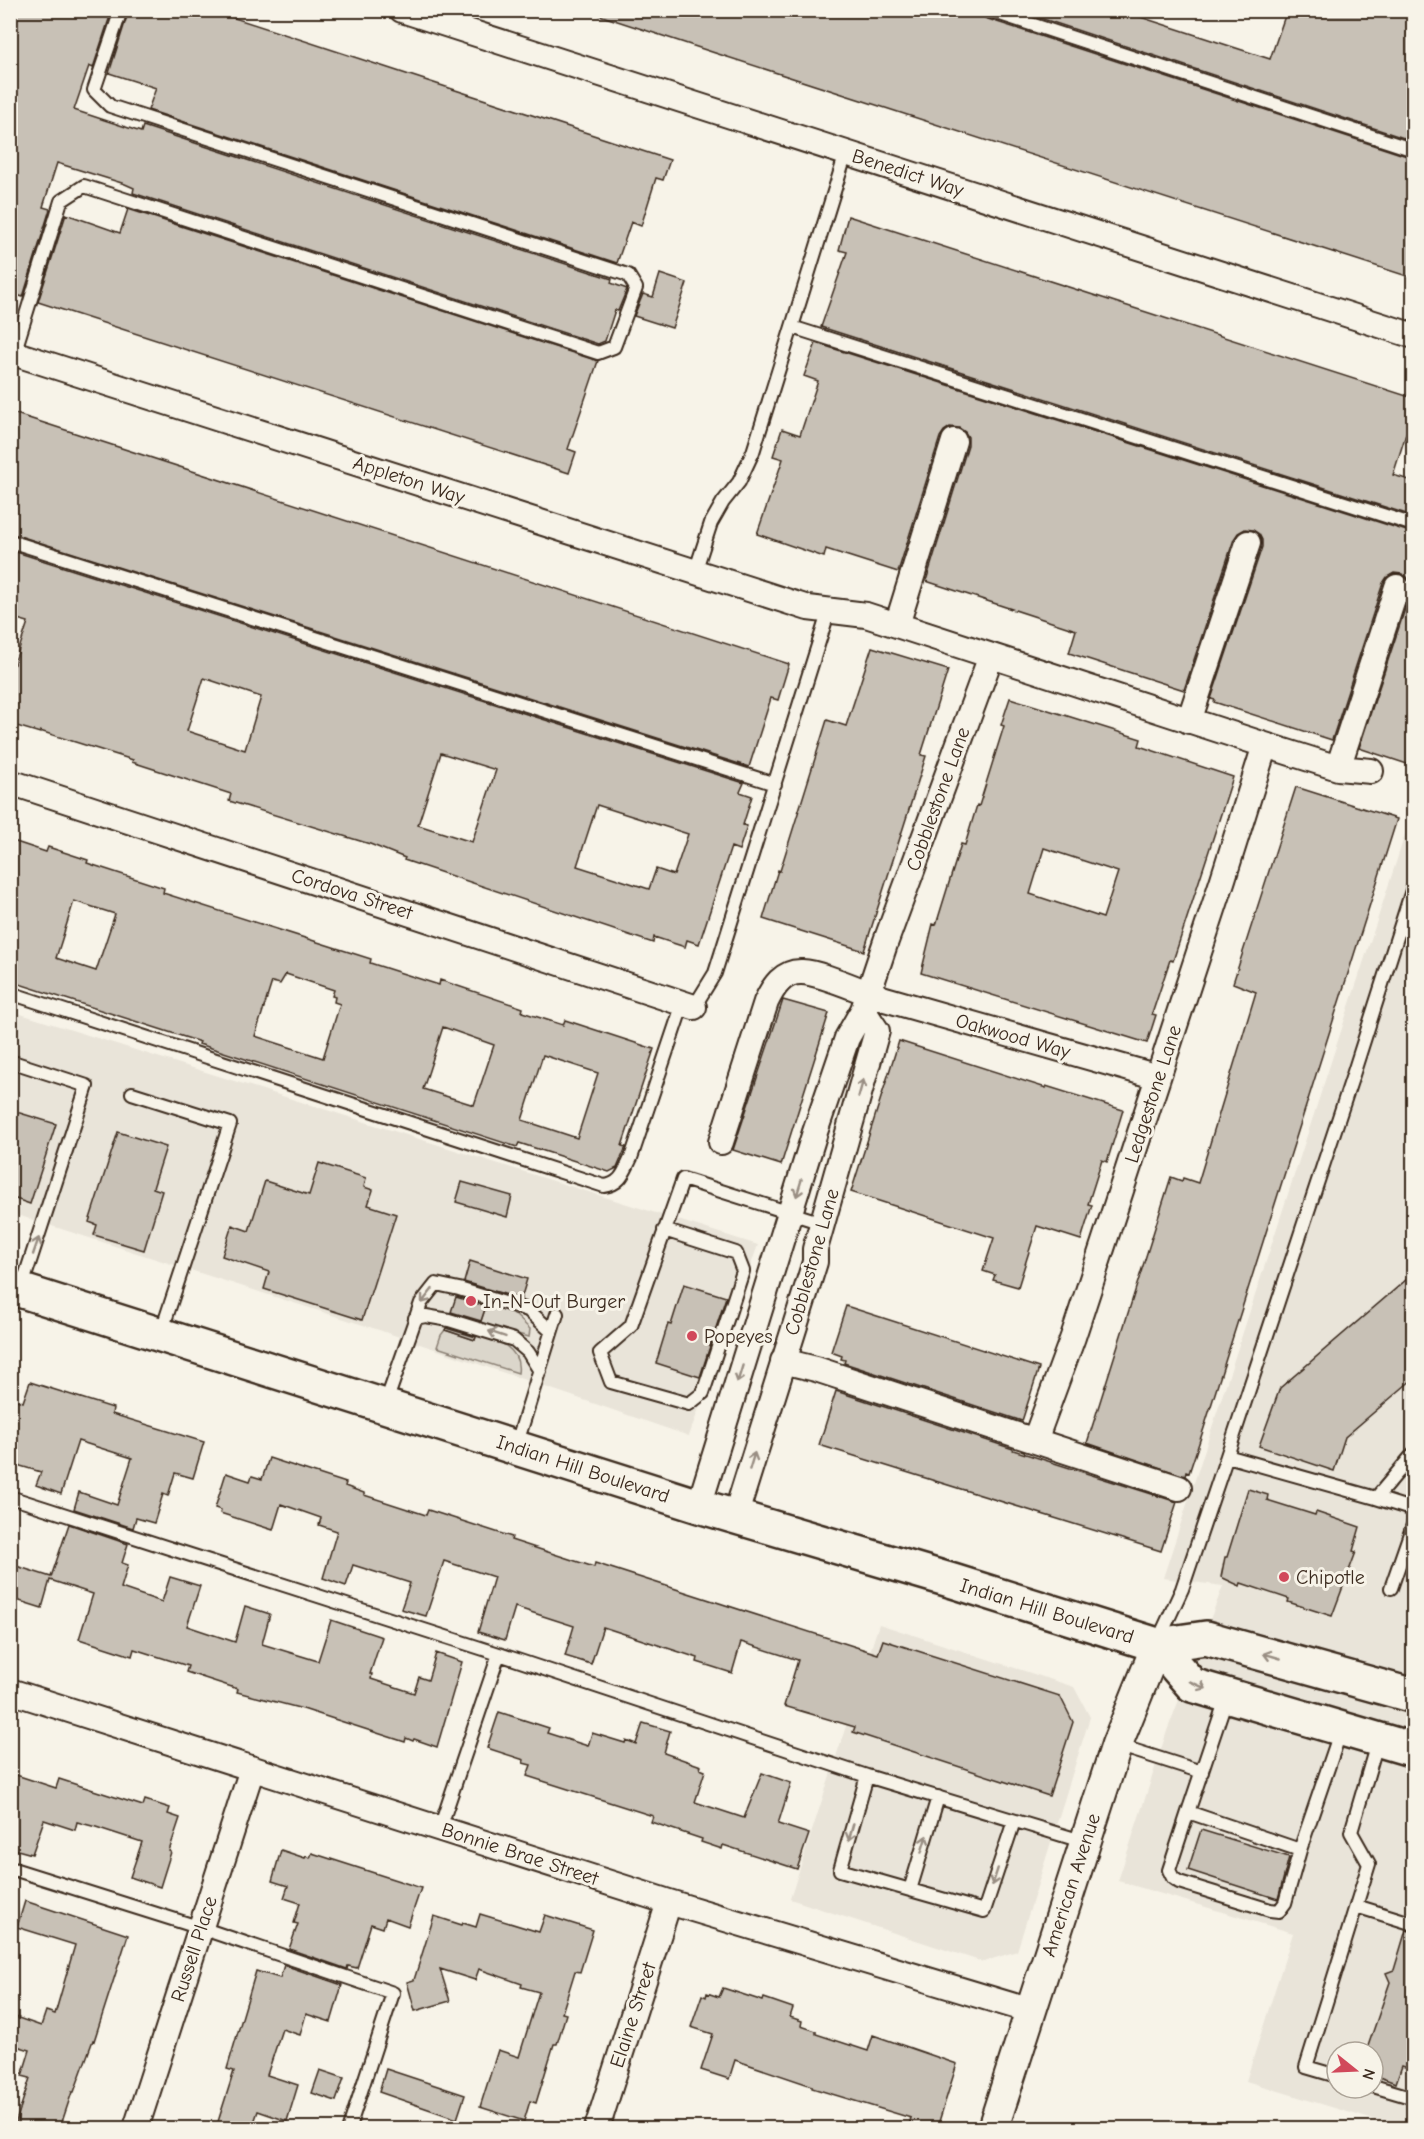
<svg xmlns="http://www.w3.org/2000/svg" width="1424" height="2139" font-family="'Comic Neue',sans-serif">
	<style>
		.built { fill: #e9e4d9; fill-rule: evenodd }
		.grass { fill: #dbd6cb; stroke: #8b8074; stroke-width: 1.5 }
		.building { fill: #c8c1b6; stroke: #3b2a1e; stroke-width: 1.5; fill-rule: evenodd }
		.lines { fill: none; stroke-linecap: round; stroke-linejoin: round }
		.service-casing { stroke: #3b2a1e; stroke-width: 16 }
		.minor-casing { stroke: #3b2a1e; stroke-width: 28 }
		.tertiary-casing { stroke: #3b2a1e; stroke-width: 34 }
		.primary-casing { stroke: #3b2a1e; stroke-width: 38 }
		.service { stroke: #f7f3e8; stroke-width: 12 }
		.minor { stroke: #f7f3e8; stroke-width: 24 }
		.tertiary { stroke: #f7f3e8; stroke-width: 30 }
		.primary { stroke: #f7f3e8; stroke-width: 33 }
		.oneway { stroke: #998e83 }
		.poi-dot { fill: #d1495b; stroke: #f7f3e8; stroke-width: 2 }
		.labels { text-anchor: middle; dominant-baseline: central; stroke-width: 6; stroke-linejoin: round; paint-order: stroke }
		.street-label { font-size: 20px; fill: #3b2a1e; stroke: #f7f3e8 }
		.poi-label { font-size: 20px; fill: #3b2a1e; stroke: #f7f3e8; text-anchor: start }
	</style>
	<rect width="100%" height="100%" fill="#f7f3e8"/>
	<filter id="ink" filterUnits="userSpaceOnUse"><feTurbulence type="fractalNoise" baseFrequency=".0167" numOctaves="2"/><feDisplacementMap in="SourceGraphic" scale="12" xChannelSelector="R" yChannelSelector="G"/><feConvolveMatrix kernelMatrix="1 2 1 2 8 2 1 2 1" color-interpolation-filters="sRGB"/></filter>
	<g filter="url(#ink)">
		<path class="built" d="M1413,810v1318h-13l-154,-47 47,-148 -175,-52 49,-150 56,-145 -60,-8zM1337,2052h36v36h-36z
			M11,1011l747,234 -69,191 -310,-106 -368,-117z
			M879,1624l195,63 16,30 -73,234 -34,11 -193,-63z"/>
		<path class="grass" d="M487,1304l25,8 18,17 -1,8 -49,-13z
			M445,1330l30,10 2,-6c20,6 45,14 41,39l-81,-26 4,-12z"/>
		<path class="building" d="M10,10h102l-19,58 -4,-2 -15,44 67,22 2,-6 469,153 -1,4 16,6 -9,22 -3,-1 -10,31 -7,3 -465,-151 1,-5 -9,-4 -68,-21 -14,44 7,2 -27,88 -13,-4z
			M129,10h81l460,150 -7,20 -7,-2 -15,48 -10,-4 -14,41 -469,-153 8,-22 -47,-15z
			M600,10h380l5,8 428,140v120l-698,-225 -116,-38z
			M1016,10h103l151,49 17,-49h126v131z
			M128,209l470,152 -30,88 8,3 -7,21 -531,-171 28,-88 54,19z
			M848,216l565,182v14l-20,63 20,6v35l-592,-189 26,-75 -8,-2z
			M660,274l27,9 -15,45 -38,-12 9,-22 10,3z
			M816,343l597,190v233l-54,-18 52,-157v-7l-4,-7 -5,-3 -8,-1 -7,4 -4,6 -51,157 -118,-38 1,-2 -4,-1 51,-152v-7l-3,-6 -6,-4 -8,-1 -7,4 -4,6 -50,151 -115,-37 7,-23 -150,-49 42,-136v-8l-3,-5 -6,-4 -9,-1 -6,4 -4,6 -42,135 -72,-23 -2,8 -67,-23 26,-75 -10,-3 9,-27 18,6 18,-54 -14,-5z
			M10,412l779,252 -11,36 -7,-2 -22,69 -739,-234z
			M10,550l734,233 -4,9 12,4 -9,29 4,1 -8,24 -8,-3 -32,97 -12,-4 -2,7 -31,-10 -1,6 -249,-83 1,-2 -35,-14 -141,-43 2,-7 -99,-32 1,-2 -93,-29v2l-30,-9v-48l18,-54 -18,-5zM204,678l57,19 -16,53 -58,-19zM441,753l55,17 -24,72 -54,-17zM597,805l91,29 -14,41 -18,-6 -7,20 -72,-23z
			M872,647l76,23 -27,85 5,1 -62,195 -101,-32 15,-49 2,1 47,-151 19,6z
			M1010,698l131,41 -2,7 94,31 -60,184 -3,-1 -18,54 4,1 -9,28 -226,-70 12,-49 3,1 25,-81 4,1 12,-40 2,1 25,-80 -3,-1zM1044,848l74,24 -15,46 -73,-24z
			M1296,787l101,32 -193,609 -15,45 -3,-1 -1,4 -98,-33 84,-266 11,4 1,-3 15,5 58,-191 -23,-9z
			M10,840l36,12 2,-5 40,13 -1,3 77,25 -1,5 208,66 -1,4 69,22 1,-5 83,28 -1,4 41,13 2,-5 89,29 -32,97 4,1 -9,21 -8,4 -90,-29 -2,4 -318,-103 1,-2 -190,-61zM74,901l41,13 -19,57 -40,-13zM286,974l48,16 -2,6 3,1 -1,5 6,2 -17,54 -68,-22 17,-54 8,2zM443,1027l51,18 -20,60 -51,-16zM543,1055l55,18 -21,65 -55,-18z
			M783,1000l46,13 -48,152 -48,-15z
			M899,1041l147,47v-2l77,24 -16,52 -5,-2 -14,44 4,1 -11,35 -44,-14 -19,61 -25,-7 2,-5 -12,-4 11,-33 -143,-46z
			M10,1110l46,14 -26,80 -20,-7z
			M118,1132l48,15 -13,41 9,3 -18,59 -50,-15 3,-10 -8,-3z
			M319,1163l47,15 -2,9 9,3 -5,15 28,9 -34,106 -98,-31 5,-17 -47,-16 10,-31 17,6 16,-50 44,14z
			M462,1182l50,14 -5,21 -51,-15z
			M470,1261l57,18 -6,20 -57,-17z
			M1413,1274v105l-68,58 -11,34 -75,-25 21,-58z
			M684,1284l42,13 -26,80 -44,-14 12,-39 3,1z
			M456,1297l30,9 -5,15 -30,-9z
			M846,1306l193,62 -17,53 -178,-58 1,-3 -4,-1 1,-3 -11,-4z
			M446,1328l30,9 -1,3 -30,-10z
			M30,1382l83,26 -1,6 92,28 -11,36 -18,-5 -7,23 -5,-2 -9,29 -18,-5 -3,10 -59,-19 5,-17 38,13 15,-47 -54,-17 -17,53 -25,-9 5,-13 -31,-9v-65l13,4z
			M836,1391l177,58v1l164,52 -16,49 -342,-106z
			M269,1458l77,25 -1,3 19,7v2l62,20 2,-5 84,27 -1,3 83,27 1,-4 283,91 5,-14 177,56 13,26 -24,74 -196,-64 2,-5 -71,-21 14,-46 -57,-18 -9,31 -35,-11 1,-4 -95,-31 -12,37 -26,-8 9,-30 -59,-19 -10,33 -27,-8 16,-55 -50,-16 -18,55 -25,-7 9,-26 -57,-18 -7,21 -23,-8 14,-47 -18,-6 2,-7 -40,-14 -8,26 -53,-17 1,-3 -6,-2 11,-35 24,8 2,-5 10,3z
			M1248,1489l20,6 -1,5 48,15 1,-3 44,15 -7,24 3,1 -24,64 -44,-14 1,-3 -48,-16 -1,3 -19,-9 4,-20h2z
			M69,1524l59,20 -6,19 6,2 -7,23 41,14 8,-25 30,9 -13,40 48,16 10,-36 25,8 -8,30 56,17 13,-41 51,17 -12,37h2l-1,5 43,14 5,-16 9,3 8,-27 26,9 -25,85 -23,-8 -1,2 -7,-3 -1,4 -102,-33 -66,-17 1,-3 -52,-17 2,-6 -54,-17 -2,7 -53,-17 14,-45 -43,-14 -8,28 -32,-10v-34l41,13z
			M499,1712l50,16 -2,5 41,13 4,-13 33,10 1,-3 10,4 7,-21 27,8 -6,22 37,13 -1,3 5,2 -10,31 49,16 18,-45 29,10 -13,41 31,10 -12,35 -74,-24 -1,4 -21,-7 1,-3 -51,-17 2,-6 -126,-40 4,-11 -8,-2 1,-3 -37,-12z
			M10,1773l46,15 3,-9 84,27 2,-6 25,8 -2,6 12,4 -11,33 2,1 -11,35 -30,-10 12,-35 -46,-15 -19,-5 -2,8 -31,-10 -12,34 -22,-6z
			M1201,1830l88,27 -11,42 -90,-29z
			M281,1850l24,8 1,-2 4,2 2,-5 109,35 -13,38 -22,-8 -3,10 -12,-4 -14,44 -9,-2 -1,3 -58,-20 9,-25 -4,-1 6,-20 -16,-5 4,-12 -16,-5z
			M25,1901l103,34 -34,106 -1,-1 -19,52h-2l-12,36h-46l16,-50 -8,-2 8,-26 -20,-6v-29l31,11 5,-15 9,3 20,-69 -58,-18z
			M480,1914l59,18 6,-17 48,15 -13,42 -5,-1 -13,42 4,1 -9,30h-3l-18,59 -6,-2 -6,20 -44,-14 18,-57 21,7 20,-65 -18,-5 1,-3 -43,-15 -4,11 -35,-11 10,32 -35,10 -8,-29 7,-2 20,-64 28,9 1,-2 13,4z
			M1406,1930l7,2v138l-11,-4 -6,17 -23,-8v-23h-7l24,-70 -4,-9 8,-3z
			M284,1965l58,20 -11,37 -25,-8 -6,21 -18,-6 -15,46 31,10 -11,36 -29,-10 -6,17h-36l18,-57 -7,-2 29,-98 24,7z
			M723,1988l40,13 1,-3 29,10 -3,9 12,4 -1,5 15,5v3l52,17 5,-16 84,29 -20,64h-29l3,-10 -99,-30v-2l-77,-26 -6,19 -28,-9 12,-36 -22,-7 11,-32 4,2 1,-4 12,4z
			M386,2069l79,26 -8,24 -78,-27z
			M320,2070l24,8 -8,23 -24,-8z"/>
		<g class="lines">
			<g class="service-casing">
				<path id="service" d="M988,10l426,140
					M792,327l622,198
					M13,357l48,-156 23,-15 514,167 16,-6 22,-59 -8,-13 -518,-169 -16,-16 27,-80
					M10,541l765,243
					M695,572l16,-49 12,-21 16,-20 14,-30 93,-299
					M10,993l594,193c17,-2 20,-14 27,-28l52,-155
					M694,1007l21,-34 114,-363
					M10,1061l77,25 -66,203
					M132,1093l98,31 -69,209
					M664,1230l72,23 7,18 -40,122 -14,11 -78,-22 -11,-29 31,-27 52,-147 139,44
					M415,1318l11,-2 23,4 65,20 14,12 12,19
					M385,1405l36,-102 15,-19 23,5 69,21 23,21
					M516,1446l41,-132
					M1227,1456l149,42 38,-45
					M10,1497l489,157 368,122 218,66
					M1376,1498l38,12
					M1391,1588l23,-66
					M1158,1641l24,-52 45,-133 125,-378 62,-194
					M1227,1696l-39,116 112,38 41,-120
					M1117,1745l85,27
					M867,1776l-27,94 144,41 30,-90
					M1188,1812l-19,58 4,8 6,4 91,28 9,1 6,-8 15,-53
					M440,1828l59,-174
					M10,1868l191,60 192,65 -44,135
					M910,1890l28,-93
					M1356,1906l58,18
					M1337,2076l-31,-9 63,-203 -18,-32 27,-92
					M1373,2086l41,12"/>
			</g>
			<g class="minor-casing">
				<path id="minor" d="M402,10l1012,326
					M10,352l798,256 58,7 399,130 73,23 33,3
					M897,625l57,-184
					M1189,721l59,-178
					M1338,768l59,-181
					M10,782l684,225
					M721,1142l45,-140c7,-15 17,-31 36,-30 21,1 60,20 83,27 91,26 182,52 273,78
					M783,1361l33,8 363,119
					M1035,1440l38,-103 150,-458 42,-134
					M699,1506l116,-374 32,-94 16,-28 23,-69 105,-285
					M735,1517l80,-255v-13l62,-218 -14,-21
					M10,1691l659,211 362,109
					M136,2128l116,-359
					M597,2128l72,-226"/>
			</g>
			<g class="tertiary-casing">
				<path id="tertiary" d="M993,2128l124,-384 40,-99"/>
			</g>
			<g class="primary-casing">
				<path id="primary" d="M10,1287l689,219 254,75 204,64 49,-7 208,58
					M1157,1645l35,40 222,65"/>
			</g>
			<use href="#service" class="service"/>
			<use href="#minor" class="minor"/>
			<use href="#tertiary" class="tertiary"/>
			<use href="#primary" class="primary"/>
		</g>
		<defs><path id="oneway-shaft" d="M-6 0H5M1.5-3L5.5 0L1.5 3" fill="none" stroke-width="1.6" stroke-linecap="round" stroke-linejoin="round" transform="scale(1.5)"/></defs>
		<g class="oneway">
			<use href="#oneway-shaft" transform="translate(861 1088) rotate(-74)"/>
			<use href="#oneway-shaft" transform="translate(799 1188) rotate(107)"/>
			<use href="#oneway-shaft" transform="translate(36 1246) rotate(-71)"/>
			<use href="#oneway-shaft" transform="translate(427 1296) rotate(128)"/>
			<use href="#oneway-shaft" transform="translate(497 1334) rotate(-161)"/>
			<use href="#oneway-shaft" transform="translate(740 1374) rotate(107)"/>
			<use href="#oneway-shaft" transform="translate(752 1461) rotate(-73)"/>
			<use href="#oneway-shaft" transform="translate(1272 1656) rotate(-164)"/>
			<use href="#oneway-shaft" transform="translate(1198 1685) rotate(24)"/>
			<use href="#oneway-shaft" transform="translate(851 1832) rotate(106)"/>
			<use href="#oneway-shaft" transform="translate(924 1844) rotate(-73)"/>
			<use href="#oneway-shaft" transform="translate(995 1877) rotate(108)"/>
		</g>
	</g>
	<g class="poi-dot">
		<circle cx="471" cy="1301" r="6"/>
		<circle cx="692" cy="1336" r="6"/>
		<circle cx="1284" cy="1577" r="6"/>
	</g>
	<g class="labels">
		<g class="street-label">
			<text transform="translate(908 173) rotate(18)">Benedict Way</text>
			<text transform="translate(409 480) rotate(18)">Appleton Way</text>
			<text transform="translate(938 799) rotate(-70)">Cobblestone Lane</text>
			<text transform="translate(352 894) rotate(18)">Cordova Street</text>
			<text transform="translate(1013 1036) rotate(16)">Oakwood Way</text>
			<text transform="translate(1153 1094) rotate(-72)">Ledgestone Lane</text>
			<text transform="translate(812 1262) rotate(-74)">Cobblestone Lane</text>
			<text transform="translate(583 1469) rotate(18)">Indian Hill Boulevard</text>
			<text transform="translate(1047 1611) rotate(17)">Indian Hill Boulevard</text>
			<text transform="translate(520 1854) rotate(18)">Bonnie Brae Street</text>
			<text transform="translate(1071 1885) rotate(-72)">American Avenue</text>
			<text transform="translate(194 1949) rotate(-72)">Russell Place</text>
			<text transform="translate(633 2015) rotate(-72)">Elaine Street</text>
		</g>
		<g class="poi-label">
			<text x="483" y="1301">In-N-Out Burger</text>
			<text x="704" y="1336">Popeyes</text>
			<text x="1296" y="1577">Chipotle</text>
		</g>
	</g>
	<rect width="1424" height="2139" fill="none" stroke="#f7f3e8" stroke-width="36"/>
	<rect x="18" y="18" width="1388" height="2103" fill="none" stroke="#3b2a1e" stroke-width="2" filter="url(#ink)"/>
	<g transform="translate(1355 2070) rotate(108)"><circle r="28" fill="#f7f3e8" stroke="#aca397" stroke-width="1.5"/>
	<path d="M0-4.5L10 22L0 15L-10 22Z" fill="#d1495b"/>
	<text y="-9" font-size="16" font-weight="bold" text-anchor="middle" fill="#3b2a1e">N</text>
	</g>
</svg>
